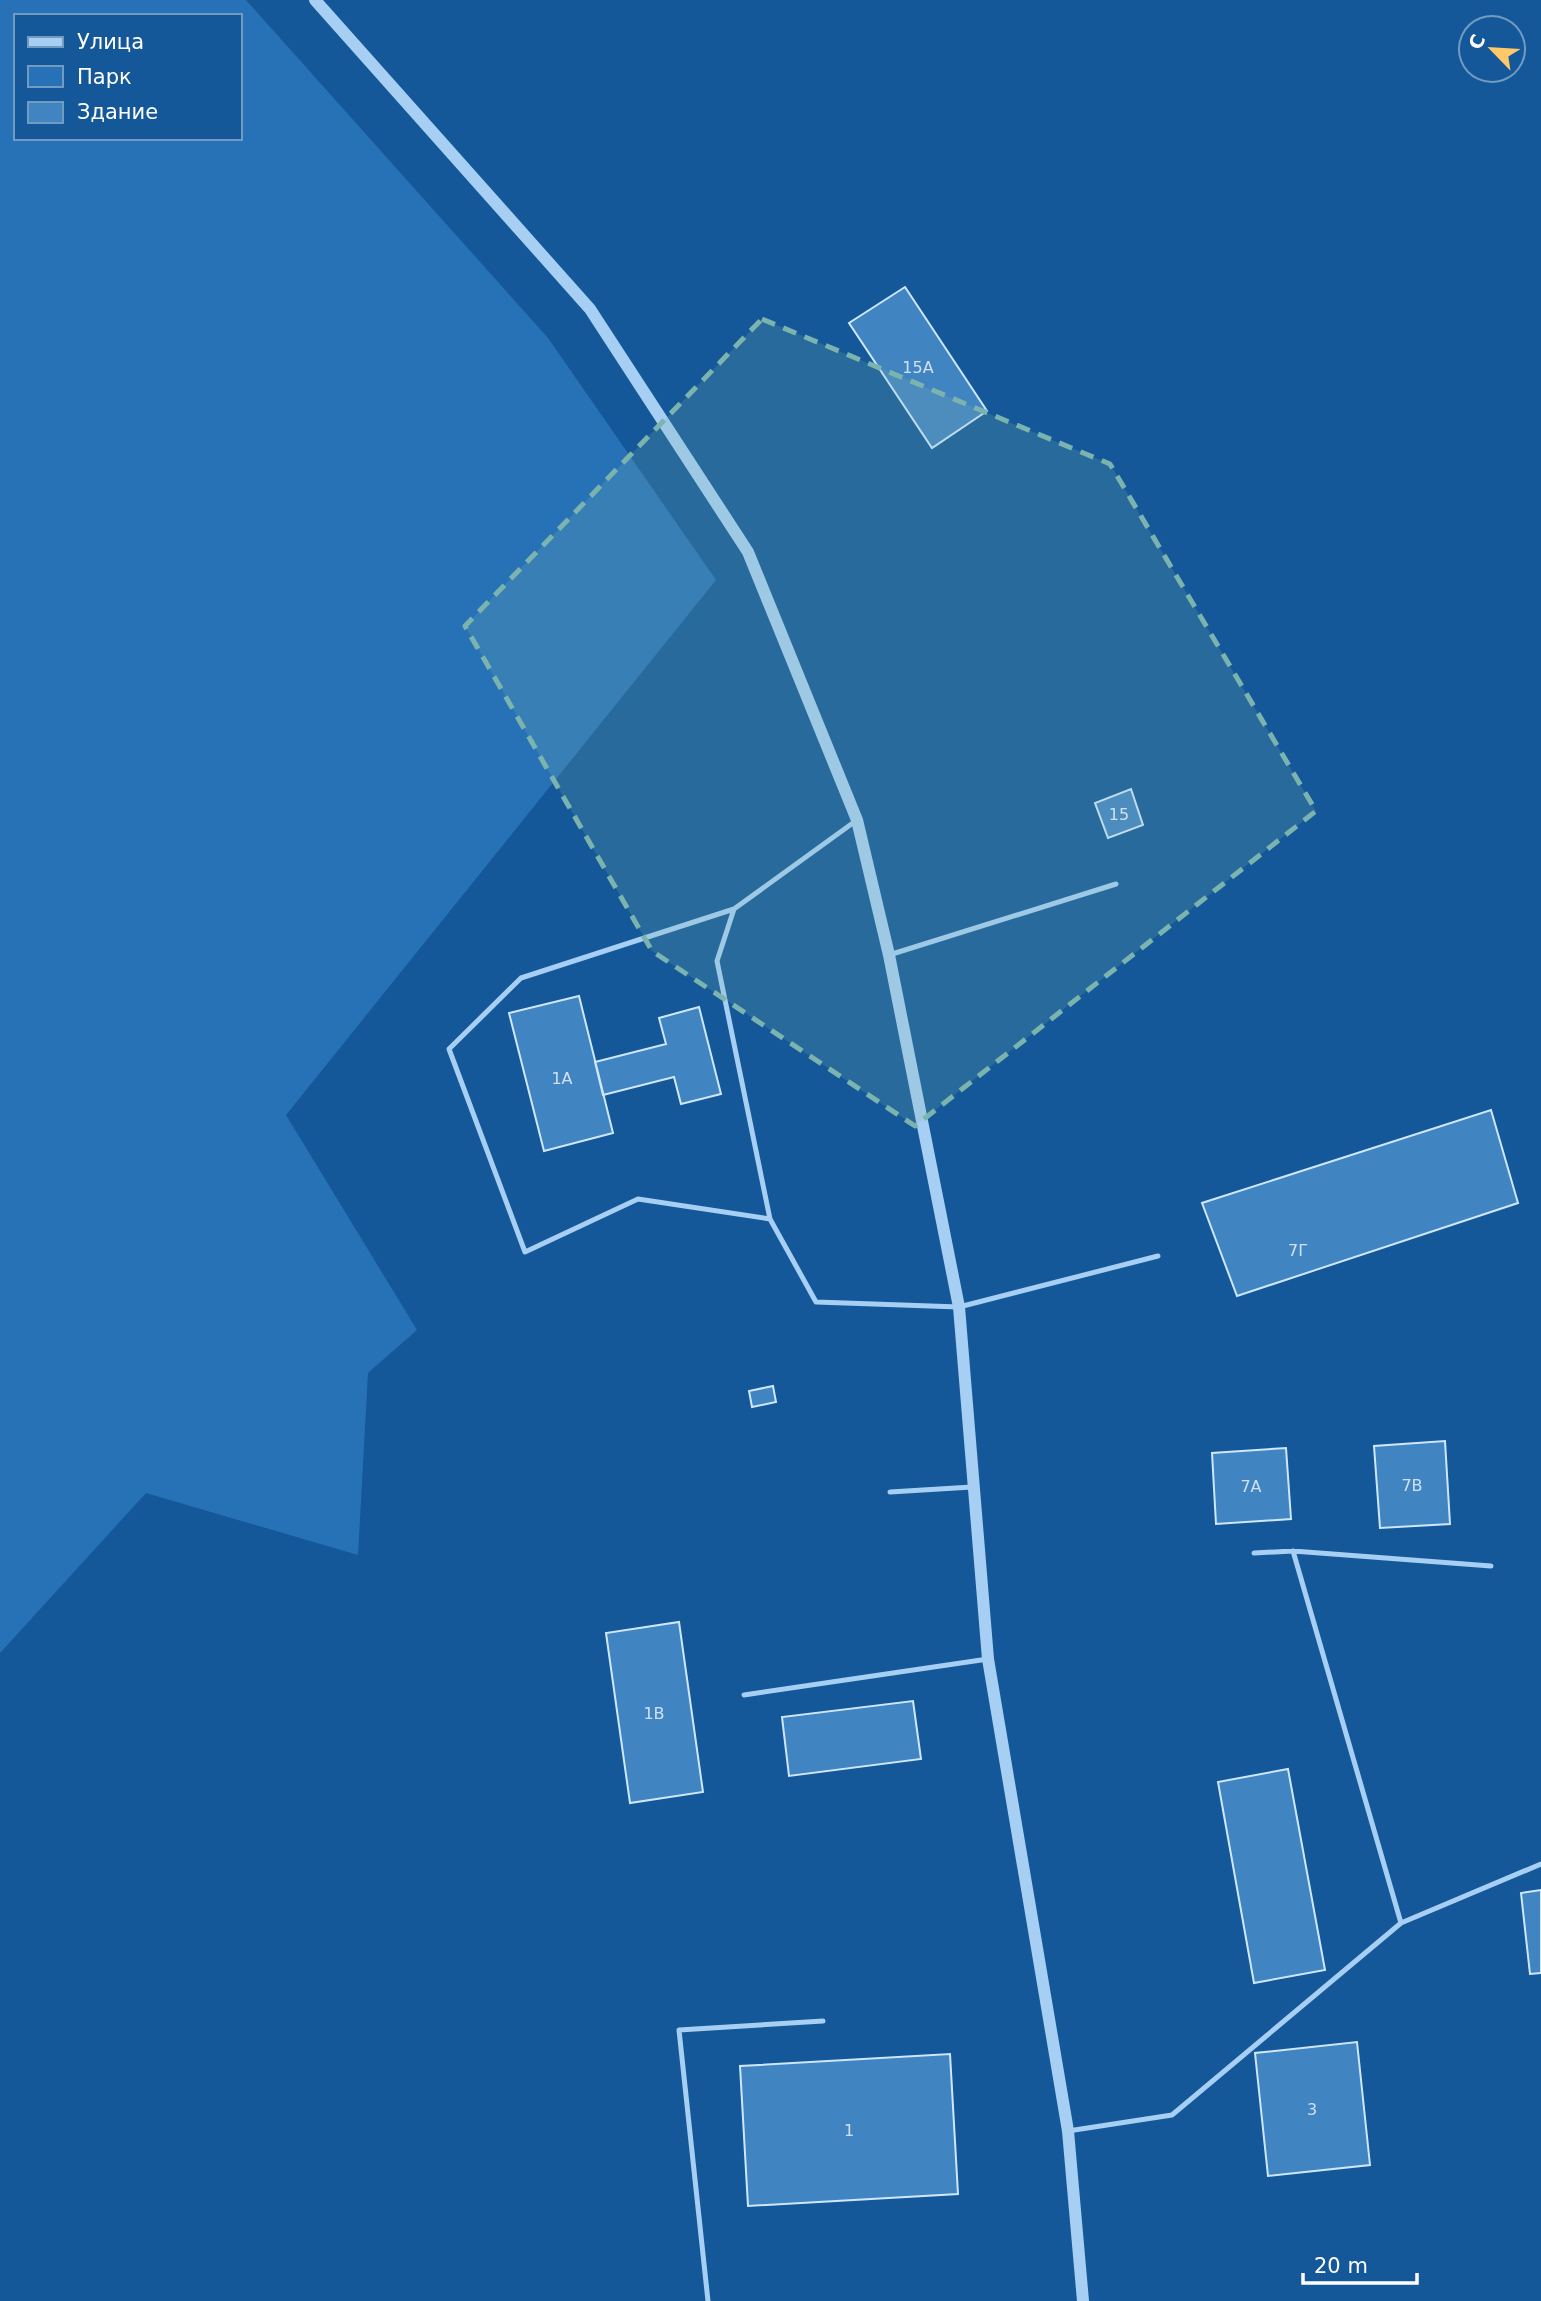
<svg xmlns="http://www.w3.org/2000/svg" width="1541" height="2301" font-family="'DejaVu Sans',sans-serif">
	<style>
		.green { fill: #2772b7; fill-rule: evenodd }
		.building { fill: #4184c2; stroke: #cfe7fd; stroke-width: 2 }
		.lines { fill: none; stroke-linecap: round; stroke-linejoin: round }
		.service { stroke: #a7cff3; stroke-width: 5 }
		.tertiary { stroke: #a7cff3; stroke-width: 12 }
		.marked { fill: #7bb4af; fill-opacity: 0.2; stroke: #7bb4af; stroke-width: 5; stroke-dasharray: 14 9; stroke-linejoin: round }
		.labels { text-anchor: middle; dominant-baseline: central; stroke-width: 5; stroke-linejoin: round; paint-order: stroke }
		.number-label { font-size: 16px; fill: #d0e0f0 }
	</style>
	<rect width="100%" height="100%" fill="#145899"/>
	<path class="green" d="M0,0h246l302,338 168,242 -430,535 131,215 -49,43 -10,182 -212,-62 -146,160zM16,16h224v122h-224z"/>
	<path class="building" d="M905,287l82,124 -55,37 -83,-125z
		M1131,789l12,36 -35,13 -13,-35z
		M579,996l34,137 -69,18 -35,-138z
		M699,1007l22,87 -40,10 -7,-27 -71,18 -8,-33 71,-18 -7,-26z
		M1491,1110l27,93 -281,93 -35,-93z
		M773,1386l3,16 -24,5 -3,-16z
		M1445,1441l5,83 -70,4 -6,-82z
		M1286,1448l5,71 -75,5 -4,-71z
		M679,1622l24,170 -73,11 -24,-170z
		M913,1701l8,58 -132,17 -7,-59z
		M1288,1769l37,201 -71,13 -36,-201z
		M1541,1890v83l-11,1 -9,-81z
		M1357,2042l13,123 -102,11 -13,-123z
		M950,2054l8,140 -210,12 -8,-140z"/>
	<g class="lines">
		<path class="service" d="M857,820l-123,89 -17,52 53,258 46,83 143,5 199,-51
			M734,909l-213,69 -72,71 76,203 113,-53 132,20
			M889,955l227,-71
			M890,1492l82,-5
			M1293,1551l108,372
			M1254,1553l39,-2 198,15
			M744,1695l244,-36
			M1068,2131l104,-16 229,-192 140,-59
			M708,2301l-29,-271 144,-9"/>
		<path class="tertiary" d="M315,0l275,309 158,243 109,268 32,135 70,352 29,352 80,472 15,170"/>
	</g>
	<path class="marked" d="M762,319l348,145 206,347 -401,315 -263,-175 -187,-325z"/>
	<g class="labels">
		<g class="number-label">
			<text x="918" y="367">15А</text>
			<text x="1119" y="814">15</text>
			<text x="562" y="1078">1А</text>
			<text x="1298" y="1250">7Г</text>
			<text x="1412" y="1485">7В</text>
			<text x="1251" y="1486">7А</text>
			<text x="654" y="1713">1В</text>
			<text x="1312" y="2109">3</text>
			<text x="849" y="2130">1</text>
		</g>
	</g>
	<rect x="14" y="14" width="228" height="126" fill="#145899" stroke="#729bc2" stroke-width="2"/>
	<rect x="28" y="37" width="35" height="10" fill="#a7cff3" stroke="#729bc2" stroke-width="2"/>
	<text x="77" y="49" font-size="21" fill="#ffffff">Улица</text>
	<rect x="28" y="66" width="35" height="21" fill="#2772b7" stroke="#729bc2" stroke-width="2"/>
	<text x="77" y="84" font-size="21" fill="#ffffff">Парк</text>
	<rect x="28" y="102" width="35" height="21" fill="#4184c2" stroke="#729bc2" stroke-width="2"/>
	<text x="77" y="119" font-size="21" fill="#ffffff">Здание</text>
	<g transform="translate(1492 49) rotate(295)"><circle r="33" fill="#145899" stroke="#729bc2" stroke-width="2"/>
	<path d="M0-5L12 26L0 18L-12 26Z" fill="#ffc869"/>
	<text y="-10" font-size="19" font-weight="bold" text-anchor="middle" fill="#ffffff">С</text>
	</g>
	<path d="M1303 2273v10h114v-10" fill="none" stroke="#ffffff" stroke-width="3.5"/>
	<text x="1314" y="2273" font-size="21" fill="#ffffff" stroke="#145899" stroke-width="5" paint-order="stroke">20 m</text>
</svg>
